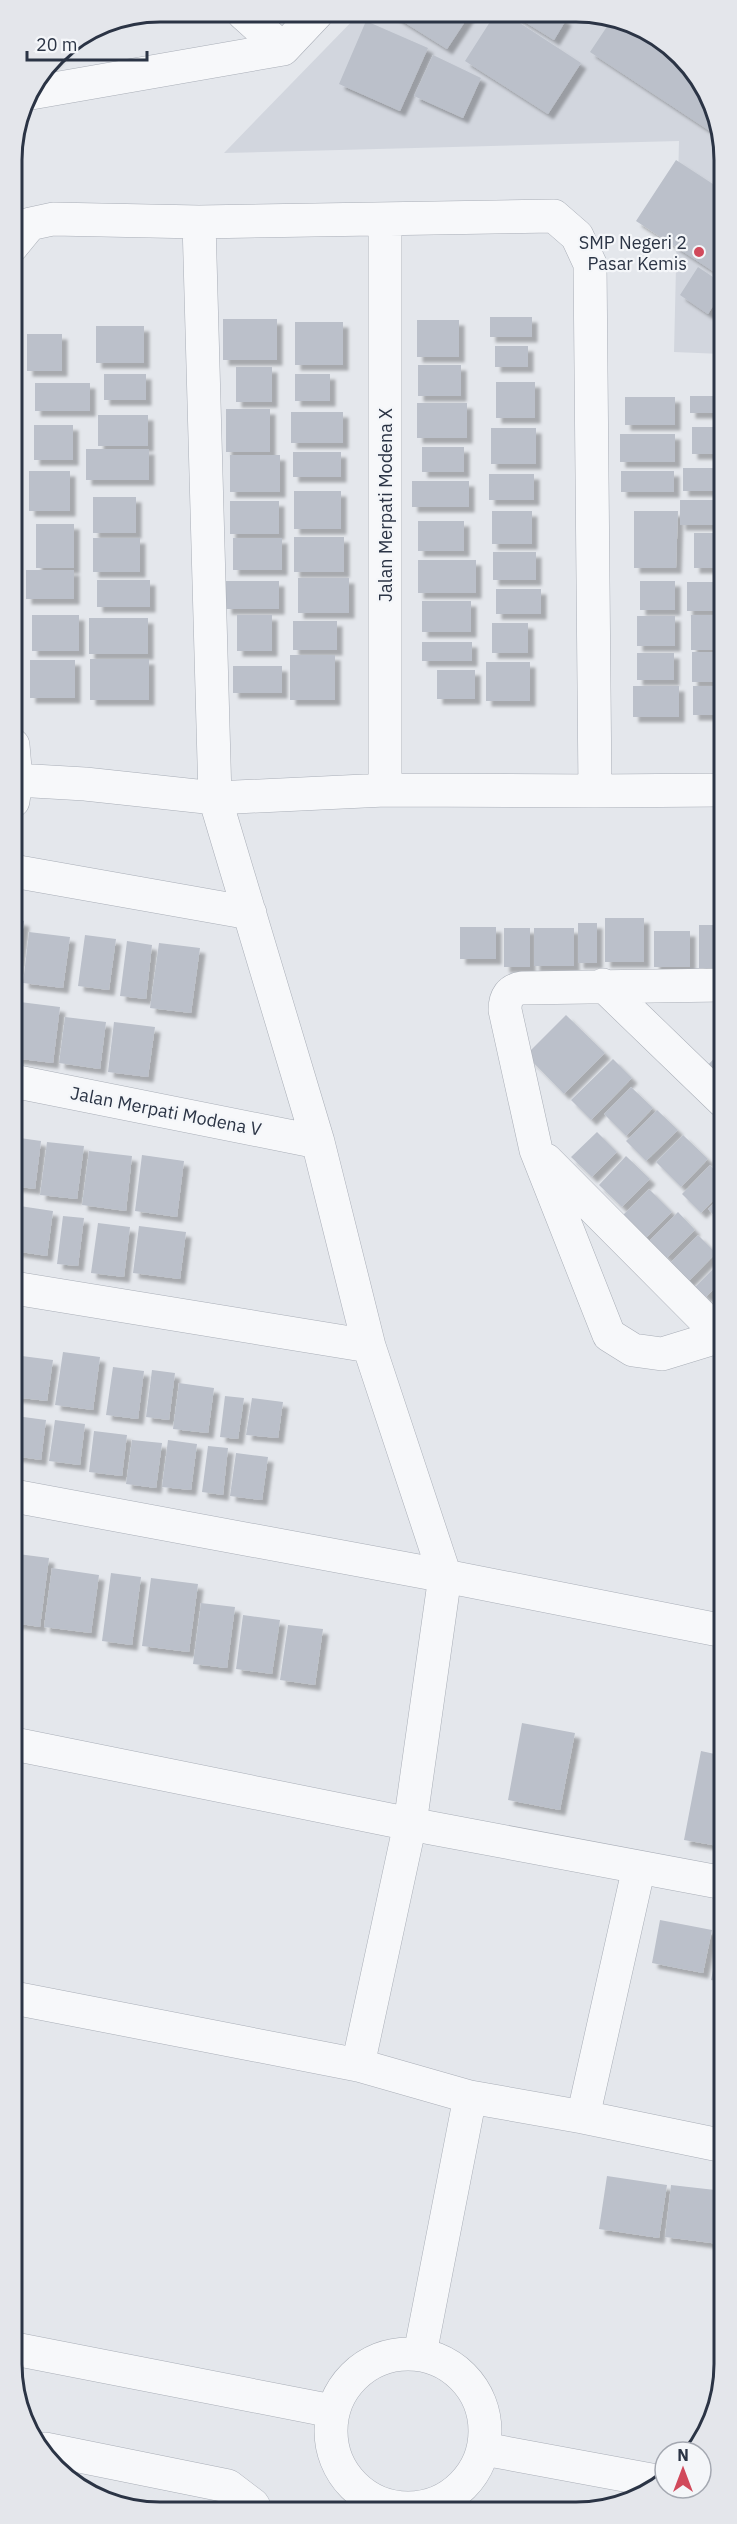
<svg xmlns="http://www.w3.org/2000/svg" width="737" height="2524" font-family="'IBM Plex Sans',sans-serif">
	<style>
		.built { fill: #d2d6de }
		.building { fill: #bbc0ca; filter: url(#shadow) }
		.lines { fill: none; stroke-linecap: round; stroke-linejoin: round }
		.minor-casing { stroke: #a9aeb7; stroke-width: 34 }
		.minor { stroke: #f7f8fa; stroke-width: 33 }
		.poi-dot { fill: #d1495b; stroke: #f4f6f9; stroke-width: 2 }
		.labels { text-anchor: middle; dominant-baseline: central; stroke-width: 4.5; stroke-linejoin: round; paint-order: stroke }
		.poi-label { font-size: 18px; fill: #2b3445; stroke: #f4f6f9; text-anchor: end }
		.street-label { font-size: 18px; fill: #2b3445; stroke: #f4f6f9 }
		.rim { fill: none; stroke: #2b3445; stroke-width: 3 }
	</style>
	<defs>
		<filter id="shadow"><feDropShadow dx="5.5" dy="5.5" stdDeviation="1.5" flood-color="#0004"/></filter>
	</defs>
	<rect width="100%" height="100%" fill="#e4e7ec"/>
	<path class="built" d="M360,13l245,2 77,41 40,76v222l-48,-2 5,-211 -455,12z"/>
	<path class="building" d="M391,14h79l-23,35z
		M495,14h11l75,49 -33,51 -83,-53z
		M512,14l46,1 8,5 -12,20z
		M612,19l70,37 40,76v7l-132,-87z
		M366,21l62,27 -28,63 -61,-27z
		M66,48l-17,19 -1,-1 8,-11z
		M433,55l48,23 -18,40 -49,-22z
		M676,160l46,30v87l-86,-56z
		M698,267l24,16v9l-14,22 -28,-19z
		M490,317h42v20h-42z
		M223,319h54v41h-54z
		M417,320h42v37h-42z
		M295,322h48v43h-48z
		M96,326h48v37h-48z
		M27,334h35v37h-35z
		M495,346h33v21h-33z
		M418,365h43v31h-43z
		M236,367h36v35h-36z
		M104,374h42v26h-42z
		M295,374h35v27h-35z
		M496,382h39v36h-39z
		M35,383h55v28h-55z
		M690,396h32l1,17h-33z
		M625,397h50v28h-50z
		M417,403h50v35h-50z
		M226,409h44v43h-44z
		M291,412h52v31h-52z
		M98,415h50v31h-50z
		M34,425h39v35h-39z
		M692,427h30v27h-30z
		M491,428h45v36h-45z
		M620,434h55v28h-55z
		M422,447h42v25h-42z
		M86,449h63v31h-63z
		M293,452h48v25h-48z
		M230,455h50v37h-50z
		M683,468h40v23h-40z
		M29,471h41v40h-41z
		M621,471h53v21h-53z
		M489,474h45v26h-45z
		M412,481h57v26h-57z
		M294,491h47v38h-47z
		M93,497h43v36h-43z
		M680,500h43v25h-43z
		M230,501h49v33h-49z
		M492,511h40v33h-40z
		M634,511h44l-2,57h-42z
		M418,521h46v30h-46z
		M36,524h38v44h-38z
		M694,533h29v35h-29z
		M294,537h50v35h-50z
		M93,538h47v34h-47z
		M233,538h49v32h-49z
		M493,552h43v28h-43z
		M418,560h58v33h-58z
		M26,570h48v29h-48z
		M298,578h51v35h-51z
		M97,580h53v27h-53z
		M226,581h53v28h-53z
		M640,581h35v29h-35z
		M687,582h36v29h-36z
		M496,589h45v25h-45z
		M422,601h49v31h-49z
		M32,615h47v36h-47z
		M237,615h35v36h-35z
		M691,615h32v35h-32z
		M637,616h38v30h-38z
		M89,618h59v36h-59z
		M293,621h44v29h-44z
		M492,623h36v30h-36z
		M422,642h50v19h-50z
		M692,652h31v30h-31z
		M637,653h37v27h-37z
		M290,655h45v45h-45z
		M90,659h59v41h-59z
		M30,660h45v38h-45z
		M486,662h44v39h-44z
		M233,666h49v27h-49z
		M437,670h38v29h-38z
		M633,686h46v31h-46z
		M693,686h30v29h-30z
		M605,918h39v44h-39z
		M13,919l11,2 -8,60h-3z
		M578,923h19v40h-19z
		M699,925h24v43h-24z
		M460,927h36v32h-36z
		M504,928h26v39h-26z
		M534,928h40v38h-40z
		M654,931h36v36h-36z
		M29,932l41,5 -7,51 -40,-5z
		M85,935l31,4 -7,51 -31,-4z
		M127,941l25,4 -6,54 -26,-3z
		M159,943l41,5 -9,65 -41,-5z
		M20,1002l40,5 -7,56 -40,-5z
		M566,1015l39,38 -41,41 -38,-39z
		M65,1017l41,5 -6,47 -41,-6z
		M114,1022l41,5 -7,50 -40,-5z
		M723,1049v33l-16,-16z
		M613,1059l19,19 -41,42 -20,-20z
		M631,1087l22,21 -27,28 -22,-22z
		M657,1110l21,20 -32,31 -20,-20z
		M597,1132l20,20 -25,25 -21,-20z
		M683,1135l25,24 -27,28 -25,-25z
		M13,1137l28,4 -6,48 -22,-3z
		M47,1142l37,4 -7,53 -37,-4z
		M89,1151l43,5 -6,55 -44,-6z
		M142,1155l42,6 -7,56 -42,-6z
		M626,1156l24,23 -28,28 -23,-22z
		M710,1165l13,13v12l-22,23 -19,-19z
		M649,1189l23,23 -30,30 -23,-23z
		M723,1194v31l-15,-16z
		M13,1205l40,6 -6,45 -33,-5z
		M678,1212l17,18 -28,28 -18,-17z
		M63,1216l21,2 -6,48 -21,-2z
		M98,1223l32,4 -6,50 -33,-4z
		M139,1226l47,6 -6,47 -47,-6z
		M698,1235l18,18 -30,31 -19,-18z
		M722,1260l1,20 -17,17 -11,-10z
		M63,1352l37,5 -7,53 -38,-5z
		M14,1355l39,5 -6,41 -33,-4z
		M113,1367l31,4 -6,48 -32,-4z
		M152,1370l23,3 -6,47 -23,-3z
		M179,1383l35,5 -6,45 -35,-4z
		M225,1396l19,2 -6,41 -18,-2z
		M252,1398l31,4 -5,36 -32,-3z
		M16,1416l30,4 -5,40 -27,-4z
		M55,1420l30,4 -5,41 -31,-4z
		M94,1431l33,4 -5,41 -33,-4z
		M132,1440l30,3 -6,45 -30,-4z
		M168,1440l29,4 -6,46 -29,-3z
		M208,1446l20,2 -5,47 -21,-3z
		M236,1453l32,4 -6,43 -32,-4z
		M18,1554l31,4 -9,69 -26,-4v-40z
		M52,1568l47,7 -8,58 -47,-6z
		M111,1573l30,4 -9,68 -30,-4z
		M151,1578l47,6 -9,68 -47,-6z
		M201,1603l34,4 -8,61 -34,-4z
		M243,1615l37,5 -8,54 -36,-5z
		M288,1625l35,4 -8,56 -35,-5z
		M522,1723l53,10 -15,77 -52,-10z
		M701,1751l23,5v91l-40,-7z
		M660,1920l52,10 -9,43 -51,-10z
		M721,1930h3v53l-13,-3z
		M607,2176l60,9 -8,53 -60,-9z
		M671,2185l53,6 -5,53 -54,-7z"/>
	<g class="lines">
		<g class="minor-casing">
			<path id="minor" d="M243,13l40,36
				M31,93l252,-44 34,-36
				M385,219v571
				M199,222l16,576 103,344 51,204 76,230 -35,248 -52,241
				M12,246l18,-22 23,-5 146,3 355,-6 23,20 13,28 5,527 -210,-1 -170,8 -130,-14 -69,-4
				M13,745l3,35 -3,21
				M595,791l128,-1
				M13,871l237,42
				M603,985l120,116
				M723,985l-201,3c-12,2 -17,9 -17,22l31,140 73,185 24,15 29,4 62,-19
				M13,1081l305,61
				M546,1160l174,175
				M14,1288l355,58
				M14,1496l431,80 279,55
				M14,1744l396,80 314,59
				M14,1998l344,67 112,32 113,20 141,29
				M583,2117l56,-250
				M15,2349l317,62
				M331 2431a77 77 0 1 1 154 0a77 77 0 1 1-154 0Z
				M420,2354l50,-257
				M45,2449l183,37 25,19 2,4
				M484,2449l178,33"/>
		</g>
		<use href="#minor" class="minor"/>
	</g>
	<circle class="poi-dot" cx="699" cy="252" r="6"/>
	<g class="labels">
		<g class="poi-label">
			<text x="687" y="242">SMP Negeri 2<tspan x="687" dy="21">Pasar Kemis</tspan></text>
		</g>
		<g class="street-label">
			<text transform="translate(385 505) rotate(-90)">Jalan Merpati Modena X</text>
			<text transform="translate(166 1111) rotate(11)">Jalan Merpati Modena V</text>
		</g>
	</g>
	<path d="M0 0H737V2524H0ZM160 22H576A138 138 0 0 1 714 160V2364A138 138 0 0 1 576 2502H160A138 138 0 0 1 22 2364V160A138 138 0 0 1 160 22Z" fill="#e4e6eb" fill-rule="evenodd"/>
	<path class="rim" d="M160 22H576A138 138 0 0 1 714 160V2364A138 138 0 0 1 576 2502H160A138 138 0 0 1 22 2364V160A138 138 0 0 1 160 22Z"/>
	<g transform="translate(683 2470)"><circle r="28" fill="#f4f6f9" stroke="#a4a8b1" stroke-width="1.5"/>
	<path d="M0-4.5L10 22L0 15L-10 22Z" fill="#d1495b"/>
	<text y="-9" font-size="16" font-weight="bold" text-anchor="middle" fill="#2b3445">N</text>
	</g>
	<path d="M27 51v9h120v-9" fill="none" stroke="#2b3445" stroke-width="3"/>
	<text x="36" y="51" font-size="18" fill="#2b3445" stroke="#f4f6f9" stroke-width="4.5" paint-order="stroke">20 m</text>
</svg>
